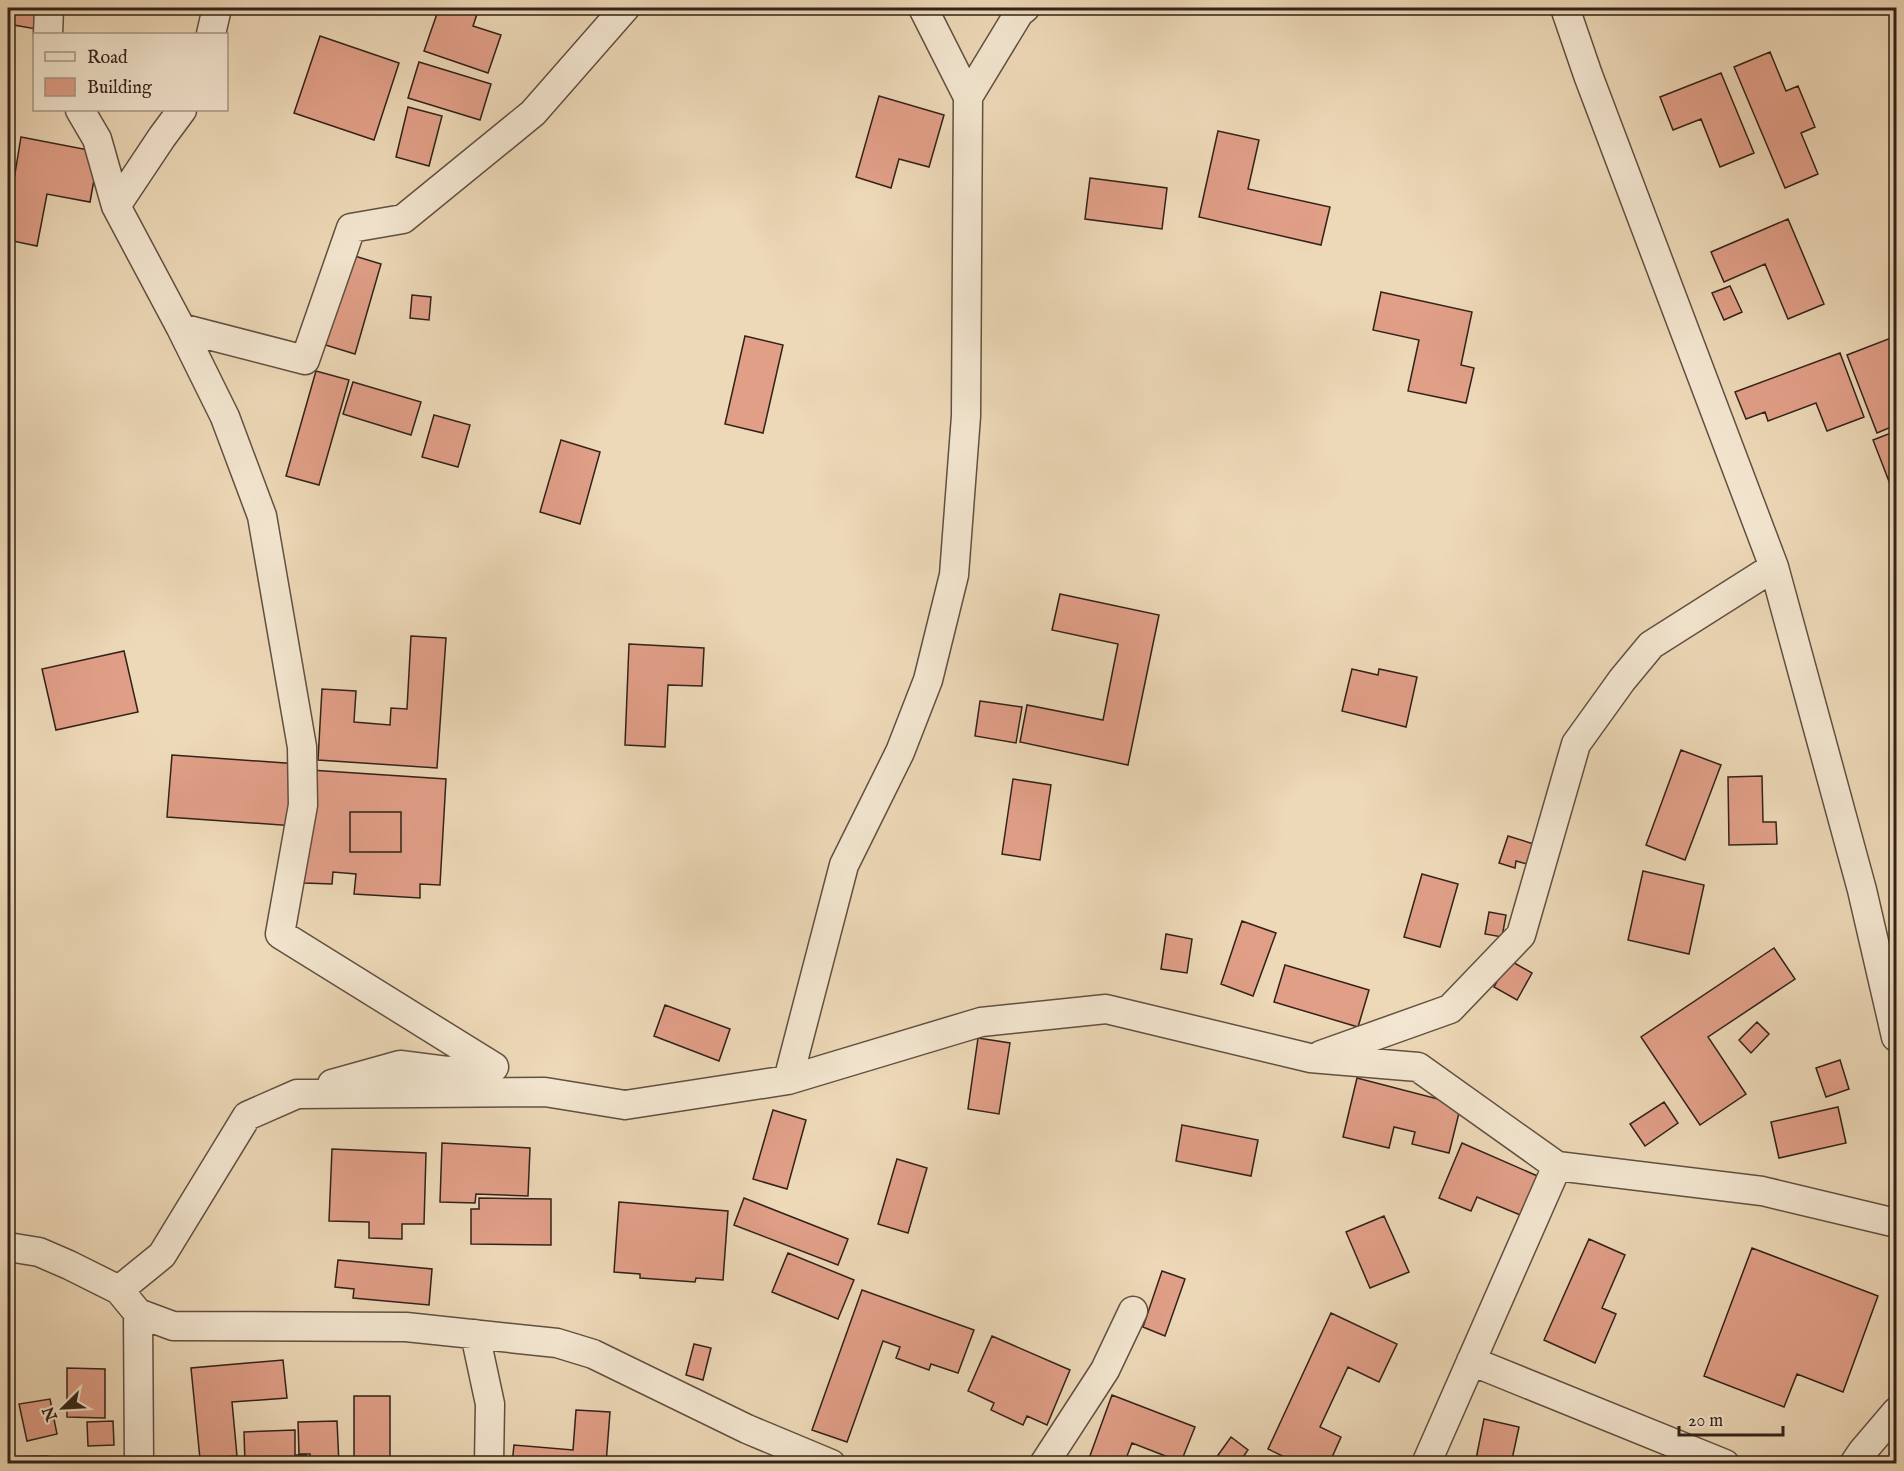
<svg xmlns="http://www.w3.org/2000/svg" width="1904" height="1471" font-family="'IM FELL English',serif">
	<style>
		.building { fill: #e19f88; stroke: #32221a; stroke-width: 1.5; fill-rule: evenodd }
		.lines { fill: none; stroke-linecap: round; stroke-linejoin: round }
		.minor-casing { stroke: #615041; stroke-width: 31 }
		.minor { stroke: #f3e6d0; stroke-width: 28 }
	</style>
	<rect width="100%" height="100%" fill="#edd8b7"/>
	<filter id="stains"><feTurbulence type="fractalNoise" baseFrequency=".00333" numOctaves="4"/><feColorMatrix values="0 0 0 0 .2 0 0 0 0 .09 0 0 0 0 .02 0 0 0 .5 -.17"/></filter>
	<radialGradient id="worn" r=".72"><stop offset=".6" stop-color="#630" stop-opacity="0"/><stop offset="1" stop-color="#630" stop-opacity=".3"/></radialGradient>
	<path class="building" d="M8,8h32l-4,21 -28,-5z
		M439,8h40l-6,18 28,9 -13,38 -64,-22z
		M320,36l79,27 -25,77 -80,-27z
		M1770,52l16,39 12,-5 17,41 -14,6 17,41 -33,14 -51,-121z
		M419,62l72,22 -11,36 -72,-22z
		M1721,73l33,80 -34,14 -19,-48 -28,11 -13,-33z
		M879,96l65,19 -15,52 -30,-8 -8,29 -35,-11z
		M408,107l34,9 -13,50 -33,-9z
		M1218,131l41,9 -11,49 82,18 -9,38 -122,-28z
		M21,137l78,15 -9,50 -43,-8 -10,52 -29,-6v-24z
		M1090,178l77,10 -5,41 -77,-10z
		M1788,219l36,85 -36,15 -23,-55 -41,18 -13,-30z
		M345,253l36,11 -26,90 -36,-11z
		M1730,286l12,26 -18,8 -12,-27z
		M1381,292l91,20 -11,53 13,3 -8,35 -58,-12 11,-51 -46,-10z
		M412,295l19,2 -2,23 -19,-2z
		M745,336l38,9 -20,88 -38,-9z
		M1896,336v33l-5,2 5,14v40l-19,8 -30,-78z
		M1840,353l24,64 -37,14 -11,-28 -48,18 -3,-9 -19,7 -11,-27z
		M316,371l33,9 -30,105 -33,-9z
		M353,382l68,20 -10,33 -68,-21z
		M434,415l36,10 -12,42 -36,-10z
		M1896,431v50l-6,3 -17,-44z
		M561,440l39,12 -20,72 -40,-12z
		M1060,594l99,21 -31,150 -108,-23 7,-37 76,15 15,-76 -66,-14z
		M411,636l35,2 -9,130 -119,-8 4,-71 34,2 -2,31 36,3 1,-17 16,1z
		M629,644l75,4 -2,38 -34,-1 -3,62 -40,-2z
		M124,651l14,61 -82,18 -14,-61z
		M1352,669l26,6 1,-6 38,8 -11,50 -64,-16z
		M980,701l42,6 -6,36 -41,-7z
		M1681,750l40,15 -36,95 -39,-15z
		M172,755l127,9 -4,62 -128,-9z
		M310,770l136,9 -6,106 -20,-1v14l-66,-4 2,-20 -23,-2 -1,12 -28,-1zM350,812h51v40h-51z
		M1762,776l1,46h13l1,22 -48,1 -1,-68z
		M1013,779l38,6 -11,75 -38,-6z
		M350,812h51v40h-51z
		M1508,836l29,9 -6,20 -15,-4 -1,7 -16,-5z
		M1643,871l61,14 -15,69 -61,-14z
		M1422,874l36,10 -18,63 -36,-10z
		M1489,912l17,3 -4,22 -17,-3z
		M1242,921l34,12 -23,63 -32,-12z
		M1166,934l26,5 -5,34 -26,-4z
		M1774,948l21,31 -87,58 38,57 -46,31 -59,-88z
		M1509,960l23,13 -15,27 -23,-13z
		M1285,965l84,25 -11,37 -84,-25z
		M665,1005l65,24 -11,32 -65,-25z
		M1757,1022l12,12 -18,19 -12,-13z
		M978,1038l32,5 -11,71 -31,-5z
		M1840,1060l9,29 -23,8 -10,-29z
		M1357,1078l104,27 -12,48 -37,-9 3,-12 -21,-5 -5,21 -46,-11z
		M1664,1102l14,21 -33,23 -15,-22z
		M1838,1107l8,36 -67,15 -8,-36z
		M773,1110l33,10 -19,69 -34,-10z
		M1182,1125l76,15 -7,36 -75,-15z
		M442,1143l88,5 -2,48 -52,-2 -1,9 -35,-1z
		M1462,1143l80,35 -17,39 -48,-20 -6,14 -32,-13z
		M332,1149l94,4 -2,71h-22v15l-33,-1v-16l-40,-1z
		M897,1159l30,9 -19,65 -30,-9z
		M479,1198l72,1v46l-80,-1v-35h8z
		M744,1198l104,41 -10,26 -104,-40z
		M619,1202l109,9 -5,69 -27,-2 -1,4 -55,-4v-4l-26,-2z
		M1384,1216l25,56 -39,16 -24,-56z
		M1589,1239l36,16 -23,53 14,6 -21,49 -51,-23z
		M1752,1248l126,48 -35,96 -46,-18 -13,33 -80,-31z
		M788,1253l66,27 -16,39 -66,-27z
		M338,1260l94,9 -3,36 -76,-7 1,-9 -19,-2z
		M1162,1271l23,8 -20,57 -22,-9z
		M862,1290l112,40 -16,43 -27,-9 -2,6 -33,-12 4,-11 -17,-6 -36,101 -35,-12z
		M1331,1313l66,31 -18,38 -31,-15 -28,60 21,10 -12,27h-30l-31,-15z
		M992,1336l78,34 -23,55 -20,-9 -4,9 -32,-15 3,-7 -26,-12z
		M694,1344l17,4 -8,32 -17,-5z
		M283,1360l4,38 -55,4 5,54 -37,3 -9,-91z
		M67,1368l38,1v49l-38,-1z
		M1112,1395l83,32 -14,35 -49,-19 -8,21h-37z
		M354,1396h36v66h-36z
		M50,1399l7,35 -30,7 -8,-37z
		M576,1410l34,2 -4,52h-94l2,-19 59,5z
		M1484,1419l35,8 -8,37h-36z
		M113,1421l1,24 -26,1 -1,-24z
		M337,1421l2,43h-29v-10h-11l-1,-32z
		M295,1430v25h11l1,9h-62l-1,-32z
		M1231,1437l17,13 -10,14h-15l-7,-6z
		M48,1456v8h-40v-7z"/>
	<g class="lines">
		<g class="minor-casing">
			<path id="minor" d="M1565,8l23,67 186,492 88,323 34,147
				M48,34l1,-26
				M211,34l6,-26
				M968,97l51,-84 6,-5
				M80,110l17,29 19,67 65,122 44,89 37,99 40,231 1,58 -23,129 214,133 -47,4 -47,-6 -68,19
				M116,206l46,-69 20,-27
				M181,328l124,32 46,-132 52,-9 130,-106 92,-105
				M1321,1055l129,-46 71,-74 55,-191 46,-64 29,-35 123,-78
				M788,1080l56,-215 56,-113 28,-72 26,-105 12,-159 2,-319 -45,-89
				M8,1247l31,5 30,13 50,25 19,23 35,13 233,1 151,16 36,11 154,75 84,35
				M119,1290l43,-35 85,-139 50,-22 248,-2 80,13 163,-25 193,-58 125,-13 204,49 108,9 139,99 205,25 134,32
				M138,1313l1,151
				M475,1334l15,70 -1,60
				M1471,1361l254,103
				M1044,1464l61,-94 28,-59
				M1426,1464l131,-298
				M1854,1464l8,-12 34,-40"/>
		</g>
		<use href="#minor" class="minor"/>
	</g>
	<rect width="1904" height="1471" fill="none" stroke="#edd8b7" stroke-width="30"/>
	<rect x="9" y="9" width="1886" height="1453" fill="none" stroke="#32221a" stroke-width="3"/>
	<rect x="15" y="15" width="1874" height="1441" fill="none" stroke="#32221a" stroke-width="1.5"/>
	<rect x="33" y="33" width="195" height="78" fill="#f3e6d0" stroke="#a69887" stroke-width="1.5"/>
	<rect x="45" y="52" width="30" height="9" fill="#f3e6d0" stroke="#a69887" stroke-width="1.5"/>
	<text x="87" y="63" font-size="18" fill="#32221a">Road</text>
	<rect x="45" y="78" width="30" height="18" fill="#e19f88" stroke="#a69887" stroke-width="1.5"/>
	<text x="87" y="93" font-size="18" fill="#32221a">Building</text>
	<g transform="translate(63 1408) rotate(246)" stroke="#f3e6d0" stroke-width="4.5" paint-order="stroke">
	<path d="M0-4.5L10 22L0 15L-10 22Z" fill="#32221a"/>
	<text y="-9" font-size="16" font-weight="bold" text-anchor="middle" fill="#32221a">N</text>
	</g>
	<path d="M1679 1426v9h104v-9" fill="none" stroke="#32221a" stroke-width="3"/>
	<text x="1688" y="1426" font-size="18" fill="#32221a" stroke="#f3e6d0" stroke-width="4.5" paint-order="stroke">20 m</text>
	<rect width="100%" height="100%" filter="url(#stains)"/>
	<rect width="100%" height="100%" fill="url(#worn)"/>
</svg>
